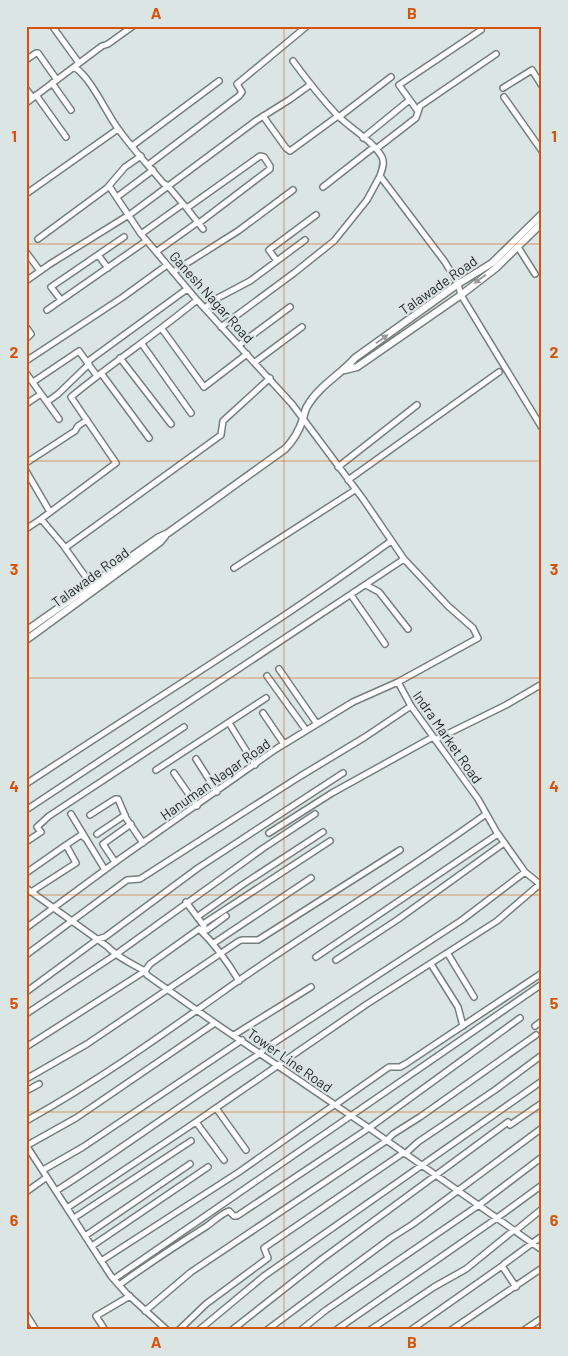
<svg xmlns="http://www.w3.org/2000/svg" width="568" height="1356" font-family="Barlow,sans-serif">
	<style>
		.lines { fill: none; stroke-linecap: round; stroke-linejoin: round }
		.minor-casing { stroke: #757f7e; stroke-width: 8 }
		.major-casing { stroke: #757f7e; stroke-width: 9 }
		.minor { stroke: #fff; stroke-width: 5 }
		.major { stroke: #fff; stroke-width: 6 }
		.oneway { fill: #9a9c9c }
		.grid { fill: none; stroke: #d4540e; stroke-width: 1; stroke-opacity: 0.55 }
		.labels { text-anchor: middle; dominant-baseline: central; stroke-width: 4.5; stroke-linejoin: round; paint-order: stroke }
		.street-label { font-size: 14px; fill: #1f2322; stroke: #dae5e4 }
		.neatline { fill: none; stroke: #d4540e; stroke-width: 2 }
		.grid-label { font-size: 16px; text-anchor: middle; font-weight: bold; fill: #d4540e }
	</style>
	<rect width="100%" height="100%" fill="#dae5e4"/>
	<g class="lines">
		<g class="minor-casing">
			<path id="minor" d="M53,27l26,36
				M26,60l10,-7h2l19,27
				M293,61c14,19 28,37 44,54 13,13 36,26 45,42 3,7 0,12 -2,19l65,86 13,22 3,11 81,133
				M74,67c17,10 32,46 45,63 13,18 29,35 44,53l5,3 15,18 -42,30
				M52,83l19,27
				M503,88l29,-18 10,16
				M26,89l7,9
				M36,95l30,42
				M504,97l38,54
				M26,103l76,-57 6,-2 25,-18
				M417,110l-18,-25 82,-55
				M263,116l23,32 4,3 48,-35
				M339,117l52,-40
				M363,138l44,-36
				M132,146l87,-65
				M376,149l40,-31 4,-12 76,-52
				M148,165l91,-69 3,-4 -5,-8 70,-58
				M323,187l51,-40
				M26,194l92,-65
				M117,197l36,-27
				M185,206l18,23
				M187,208l73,-52 4,1 6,9v3l-71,54
				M38,239l69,-51 18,-21 16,-11
				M518,247l17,27
				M26,252l14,19
				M156,252l42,-30
				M98,255l10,13
				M277,261l-8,-11 47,-35
				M173,272l65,-41 55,-41
				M26,281l24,-17 82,-51 125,-93 32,-20 21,-15
				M61,300l-10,-13 73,-50
				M205,308l9,-8 36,-19 55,-41
				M47,310l99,-69
				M26,327l5,7 -3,3
				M221,327l73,-54 40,-32 33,-41 13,-24
				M162,329l42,58 43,-33
				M142,344l49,69
				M239,345l51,-38
				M120,358l51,66
				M26,361l97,-64 44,-32
				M87,362l100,-73
				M255,362l47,-35
				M26,373l33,46
				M101,373l48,65
				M33,382l46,-31 18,25
				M47,402l11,-8 31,-30
				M26,404l15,-10
				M26,463l49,-32 3,-5 9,-6
				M338,467l79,-62
				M26,471l24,41
				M348,480l151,-108
				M41,519l75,-56 -45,-66c41,-34 85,-63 126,-97
				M26,529l15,-10 22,26 30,42
				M65,548l156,-113 2,-14 47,-43
				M234,568l121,-78
				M366,585l13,7 29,37
				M351,595l34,49
				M279,669l38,55
				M267,676l39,54
				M398,682l13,24 67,93 18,32 29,41 16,13
				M263,713l21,31
				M229,723l26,42
				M435,740l71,-35 36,-21
				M196,759l21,33
				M156,770l110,-72
				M174,773l23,33
				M26,784c122,-81 247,-157 365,-243
				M26,810l378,-251
				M71,814l34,56
				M90,815l25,-16h3l8,19 17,25
				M269,833l63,-40 101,-56
				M97,834l28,-19
				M26,842l15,-10 -4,-5 12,-11 135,-89
				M66,845l15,-10 4,3
				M115,862l-12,-18 28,-20
				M26,873l40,-28 10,18 -45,29
				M26,888l82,59c9,10 24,17 37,24l2,4 68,48 154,105 173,122
				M186,902l18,24
				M226,916l-19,14 -8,-1c17,16 28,32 40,52
				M197,917l45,-32 81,-53
				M203,924l127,-83
				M26,928l95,-70 155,-109 77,-47 45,-20 80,-44 -5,-10 -25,-22 -44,-47 -41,-60 -71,-95 -95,-104 -56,-66 -32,-48
				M214,943l97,-65
				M448,954l26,43
				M26,955l101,-75 13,-1 159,-102 66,-40 46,-31
				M316,957l182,-123
				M336,960l61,-40 107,-77
				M431,964l27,43 5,19
				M26,992l72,-53 7,-2 93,-69 145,-95
				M26,1014l89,-59 147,-106 53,-35
				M535,1026l7,-5
				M234,1035l77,-48
				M26,1047l119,-76 5,-7 49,-35
				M26,1079l61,-35 152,-103 3,-1h16l142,-90
				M26,1091l13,-7
				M335,1105l54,-38h11l7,-4 135,-90
				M216,1108l30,42
				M26,1121c74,-41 143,-91 212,-140 82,-57 167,-108 248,-167
				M196,1122l28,38
				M26,1145l85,131 15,17 41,37
				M26,1146l50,-28 139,-95
				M405,1154l13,-12 77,-52 47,-35
				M43,1170l40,-23 159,-107
				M56,1191c69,-44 135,-94 205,-138l2,-3 199,-130 63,-48
				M26,1192l21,-15
				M67,1208l120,-80 180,-124 130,-83 43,-37
				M74,1218l117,-77
				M515,1231l27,-22
				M85,1236l105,-72
				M92,1246l116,-79
				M101,1261l138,-89 95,-67
				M504,1264l38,-28
				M114,1279l428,-295
				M119,1285c29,-21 58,-40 88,-59 7,-5 14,-12 22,-15l5,5h3l132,-88 151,-110
				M145,1311l46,-39 195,-131 7,-7 27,-17 116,-82
				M26,1314l10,16
				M105,1330l-9,-14 34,-20
				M179,1330l27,-26 62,-46 -4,-10 139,-95
				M199,1330l65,-54 278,-195
				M232,1330l90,-71 186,-137 2,3 32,-22
				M267,1330l124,-92 22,-14 129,-96
				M301,1330l25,-20 153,-105 63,-48
				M336,1330l161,-112 45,-33
				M370,1330l64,-43 32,-18 48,-39
				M411,1330l91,-64 14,21
				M451,1330l91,-62
				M524,1330l18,-12"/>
		</g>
		<g class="major-casing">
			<path id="major" d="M345,370l12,-3 104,-72 35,-27 46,-45
				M26,631l133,-94 9,-4 117,-84c9,-9 14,-18 18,-30 1,-4 2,-10 5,-14 11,-19 33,-31 47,-47l103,-74 34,-21 50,-49
				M26,640l134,-98 5,-6
				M26,1328l1,2"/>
		</g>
		<use href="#minor" class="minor"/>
		<use href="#major" class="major"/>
	</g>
	<defs><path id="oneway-solid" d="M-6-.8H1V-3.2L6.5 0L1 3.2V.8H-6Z" transform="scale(1.25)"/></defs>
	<g class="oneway">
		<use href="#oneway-solid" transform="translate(480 279) rotate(144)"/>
		<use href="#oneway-solid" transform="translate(382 339) rotate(-35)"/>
	</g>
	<path class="grid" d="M284,26v1304M26,244h516M26,461h516M26,678h516M26,895h516M26,1112h516"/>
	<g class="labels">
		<g class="street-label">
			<text transform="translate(438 285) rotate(-35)">Talawade Road</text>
			<text transform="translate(212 297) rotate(48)">Ganesh Nagar Road</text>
			<text transform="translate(90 577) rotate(-36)">Talawade Road</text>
			<text transform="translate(448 737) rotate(55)">Indra Market Road</text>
			<text transform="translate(215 779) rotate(-35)">Hanuman Nagar Road</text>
			<text transform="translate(290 1060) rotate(35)">Tower Line Road</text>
		</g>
	</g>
	<rect width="568" height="1356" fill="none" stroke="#dae5e4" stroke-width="55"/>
	<rect x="28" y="28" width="512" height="1300" class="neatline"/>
	<g class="grid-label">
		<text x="156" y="19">A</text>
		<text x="412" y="19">B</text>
		<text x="14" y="142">1</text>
		<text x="554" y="142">1</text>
		<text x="14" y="358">2</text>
		<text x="554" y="358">2</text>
		<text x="14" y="575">3</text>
		<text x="554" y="575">3</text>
		<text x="14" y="792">4</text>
		<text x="554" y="792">4</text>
		<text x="14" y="1009">5</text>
		<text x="554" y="1009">5</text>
		<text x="14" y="1226">6</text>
		<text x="554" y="1226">6</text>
		<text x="156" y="1348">A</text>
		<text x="412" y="1348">B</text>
	</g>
</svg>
